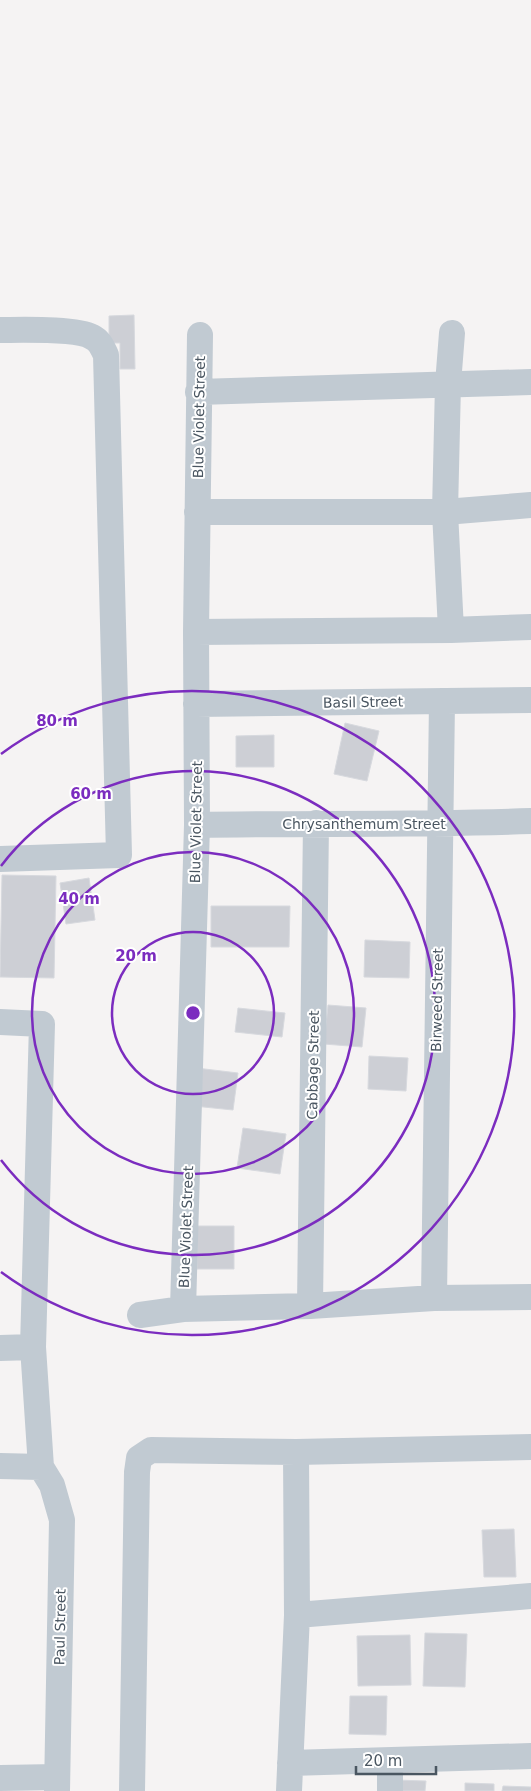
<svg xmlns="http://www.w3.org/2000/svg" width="531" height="1791" font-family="'DejaVu Sans',sans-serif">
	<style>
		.building { fill: #cdcfd5; stroke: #d7d9de }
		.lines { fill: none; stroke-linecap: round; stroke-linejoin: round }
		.minor { stroke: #c1cad2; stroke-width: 26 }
		.ring { fill: none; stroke: #7b2cbf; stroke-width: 2.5 }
		.labels { text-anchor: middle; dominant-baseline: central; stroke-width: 4; stroke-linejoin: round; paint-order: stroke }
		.street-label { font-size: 14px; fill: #4a5661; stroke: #fff }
		.centre { fill: #7b2cbf; stroke: #fff; stroke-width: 2.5 }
		.ring-label { font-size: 15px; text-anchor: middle; font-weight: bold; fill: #7b2cbf; stroke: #fff; stroke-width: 4; stroke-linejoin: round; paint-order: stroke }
	</style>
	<rect width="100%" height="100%" fill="#f5f3f3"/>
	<path class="building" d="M134,315l1,54h-15v-26h-11v-27z
		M345,723l34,8 -12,50 -33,-7z
		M274,735v32h-38v-31z
		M2,875l54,1 -2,102 -54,-1z
		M89,878l6,42 -29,4 -6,-41z
		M211,906h79l-1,41h-78z
		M365,940l45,2 -1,36 -45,-1z
		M328,1005l38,3 -4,39 -38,-3z
		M238,1008l47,5 -3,24 -47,-5z
		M369,1056l39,2 -2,33 -38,-2z
		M188,1067l50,6 -5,37 -49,-5z
		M243,1128l43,6 -6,40 -43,-6z
		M197,1226h37v43h-37z
		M514,1529l2,48h-32l-2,-47z
		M425,1633l42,1 -2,53 -42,-1z
		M410,1635l1,50 -53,1 -1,-50z
		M350,1696h37l-1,39 -37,-1z
		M395,1780l31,1 -1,10h-30z
		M465,1783l29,1v7h-29z
		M503,1786l28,1v4h-29z"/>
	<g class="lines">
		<path class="minor" d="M0,330c20,0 77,-2 92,7 8,4 10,10 14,18l13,500 -119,4
			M198,392l333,-10
			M197,512h248l86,-7
			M451,630l-6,-118 3,-128 4,-51
			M196,632l255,-2 80,-3
			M196,704l335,-4
			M197,825c111,-2 223,0 334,-4
			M0,1022l42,2 -9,323 8,120 11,18 10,35 -5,271
			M434,1298l8,-597
			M310,1306l6,-483
			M183,1309l14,-484 -1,-193 4,-297
			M140,1315l43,-6 127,-3 124,-8 97,-1
			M0,1348l33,-1
			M0,1466l41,1
			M297,1615l234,-19
			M290,1763l241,-7
			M0,1778l57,-1
			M132,1791l5,-319 2,-14 12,-8 145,2 235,-5
			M289,1791l8,-176 -1,-163
			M390,1791v-30"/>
	</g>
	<g class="ring">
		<circle cx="193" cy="1013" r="81"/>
		<circle cx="193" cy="1013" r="161"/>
		<path d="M1 866A242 242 0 1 1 1 1160"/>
		<path d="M1 754A322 322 0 1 1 1 1272"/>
	</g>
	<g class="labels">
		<g class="street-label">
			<text transform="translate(199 417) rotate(-89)">Blue Violet Street</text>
			<text transform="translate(363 702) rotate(-1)">Basil Street</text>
			<text transform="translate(196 822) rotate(-89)">Blue Violet Street</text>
			<text x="364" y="824">Chrysanthemum Street</text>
			<text transform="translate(437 1000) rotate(-89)">Birweed Street</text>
			<text transform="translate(313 1065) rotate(-89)">Cabbage Street</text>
			<text transform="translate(186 1227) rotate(-88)">Blue Violet Street</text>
			<text transform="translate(60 1627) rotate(-89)">Paul Street</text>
		</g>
	</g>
	<circle cx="193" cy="1013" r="8" class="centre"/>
	<g class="ring-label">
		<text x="57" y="726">80 m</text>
		<text x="91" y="799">60 m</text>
		<text x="79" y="904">40 m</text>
		<text x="136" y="961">20 m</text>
	</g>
	<path d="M356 1766v8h80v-8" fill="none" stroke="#4a5661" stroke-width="2.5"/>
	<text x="364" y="1766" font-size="15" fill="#4a5661" stroke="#ffffff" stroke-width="4" paint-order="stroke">20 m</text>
</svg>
